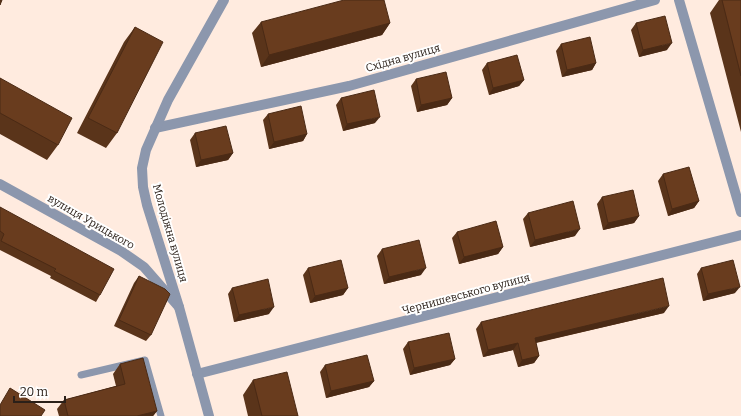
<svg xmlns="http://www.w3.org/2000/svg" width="741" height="416" font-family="Bitter,serif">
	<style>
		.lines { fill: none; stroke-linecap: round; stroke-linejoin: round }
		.service { stroke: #8c97ad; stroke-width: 7 }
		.minor { stroke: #8c97ad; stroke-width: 10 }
		.tertiary { stroke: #8c97ad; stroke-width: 10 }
		.wall { fill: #5a341a }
		.shaded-wall { fill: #4a2a15 }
		.building { fill: #693c1e; stroke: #4a2a15 }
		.labels { text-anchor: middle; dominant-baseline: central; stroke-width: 4; stroke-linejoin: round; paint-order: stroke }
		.street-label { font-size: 11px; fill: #2b2019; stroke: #fff }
	</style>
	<rect width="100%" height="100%" fill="#ffebdf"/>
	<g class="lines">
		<path class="service" d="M81,375l64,-15 16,56"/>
		<path class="minor" d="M679,0l62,212
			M155,128l194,-42 306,-86
			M0,184l121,67 23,16 35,40
			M197,374l544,-139"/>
		<path class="tertiary" d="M209,416l-30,-109 -32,-102 -4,-18 -1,-19 4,-18 22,-50 56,-100"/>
	</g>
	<path class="wall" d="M719,0h22v132l-31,-119z
		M261,22l129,1 -8,12 -121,32 -9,-34z
		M636,23l31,27 -28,7 -8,-27z
		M135,27l-18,106 -11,15 -29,-15 47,-91z
		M561,44l35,19 -4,7 -30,7 -6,-26z
		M487,63l37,17 -5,6 -30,9 -7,-25z
		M0,78l58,67 -11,15 -47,-26z
		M416,79l36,19 -5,7 -30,7 -6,-26z
		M341,98l34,25 -32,8 -7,-26z
		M268,114l39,20 -4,7 -34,8 -6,-29z
		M195,133l38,20 -5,7 -32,7 -6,-27z
		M663,174l36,27 -5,7 -26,8 -10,-35z
		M602,197l37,19 -5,7 -31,7 -6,-26z
		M0,207l100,88 -4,7 -46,-24 1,-2 -51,-26z
		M528,213l47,23 -45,11 -7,-28z
		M457,232l46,15 -5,7 -39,10 -7,-26z
		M382,249l39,26 -37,9 -7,-28z
		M308,268l40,20 -5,7 -33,8 -7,-28z
		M701,268l34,25 -32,8 -6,-27z
		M139,276l12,59 -5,6 -32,-15 20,-43z
		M232,288l37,26 -35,8 -6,-28z
		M664,313l-128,30 3,13 -5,7 -16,4 -5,-17 -30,7 -7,-28 5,-7z
		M408,342l47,17 -5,6 -40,10 -7,-26z
		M120,364l37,47 -4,5h-94l-2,-7 7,-9 52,-14 -3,-12z
		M325,365l49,16 -5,6 -43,11 -6,-26z
		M253,380l45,36h-50l-5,-21z"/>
	<path class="shaded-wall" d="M390,23l-8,12 -121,32 8,-12z
		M672,43l-5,7 -28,7 4,-7z
		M596,63l-4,7 -30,7 5,-7z
		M524,80l-5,6 -30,9 4,-7z
		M452,98l-5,7 -30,7 4,-7z
		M380,117l-5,6 -32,8 4,-7z
		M307,134l-4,7 -34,8 5,-7z
		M233,153l-5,7 -32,7 5,-7z
		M699,201l-5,7 -26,8 4,-7z
		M639,216l-5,7 -31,7 5,-7z
		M580,229l-5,7 -45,11 5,-7z
		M503,247l-5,7 -39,10 5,-7z
		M426,268l-5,7 -37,9 5,-7z
		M740,287l-5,6 -32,8 5,-7z
		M348,288l-5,7 -33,8 5,-7z
		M669,306l-5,7 -134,31 5,-6z
		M274,307l-5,7 -35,8 5,-7z
		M518,343l-5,7 -30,7 5,-7z
		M539,356l-5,7 -16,4 4,-7z
		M455,359l-5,6 -40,10 4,-7z
		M374,381l-5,6 -43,11 5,-7z
		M157,411l-4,5h-16z"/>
	<path class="building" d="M0,0h2l-2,5z
		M344,0h40l6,23 -121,32 -8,-33z
		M722,0h19v76z
		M665,16l7,27 -29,7 -7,-27z
		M135,27l28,15 -46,91 -29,-15z
		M590,37l6,26 -29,7 -6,-26z
		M517,55l7,25 -31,8 -6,-25z
		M446,72l6,26 -31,7 -5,-26z
		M0,78l72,40 -14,27 -58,-32z
		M374,90l6,27 -33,7 -6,-26z
		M301,106l6,28 -33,8 -6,-28z
		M226,126l7,27 -32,7 -6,-27z
		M689,167l10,34 -27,8 -9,-35z
		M633,190l6,26 -31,7 -6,-26z
		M573,201l7,28 -45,11 -7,-27z
		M0,207l114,62 -14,26 -46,-24 2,-2 -55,-28 3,-7 -4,-3z
		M496,221l7,26 -39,10 -7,-25z
		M419,240l7,28 -37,9 -7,-28z
		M341,260l7,28 -33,8 -7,-28z
		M733,260l7,27 -32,7 -7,-26z
		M139,276l26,13 5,5 -19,41 -32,-15z
		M663,278l6,28 -134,32 4,18 -17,4 -4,-17 -30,7 -7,-28z
		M268,279l6,28 -35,8 -7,-27z
		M449,333l6,26 -41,9 -6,-26z
		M367,355l7,26 -43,10 -6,-26z
		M143,358l14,53 -20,5h-69l-4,-16 61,-16 -5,-20z
		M287,372l11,44h-36l-9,-36z
		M10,388l35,22 -4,6h-41v-11z"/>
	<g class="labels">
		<g class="street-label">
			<text transform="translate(403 58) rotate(-16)">Східна вулиця</text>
			<text transform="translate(91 222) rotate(30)">вулиця Урицького</text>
			<text transform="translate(170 233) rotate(74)">Молодіжна вулиця</text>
			<text transform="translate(466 294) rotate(-15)">Чернишевського вулиця</text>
		</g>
	</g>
	<path d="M14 396v6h51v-6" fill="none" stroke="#2b2019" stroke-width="2"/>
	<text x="20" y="396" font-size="12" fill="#2b2019" stroke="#ffffff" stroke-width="3" paint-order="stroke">20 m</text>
</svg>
